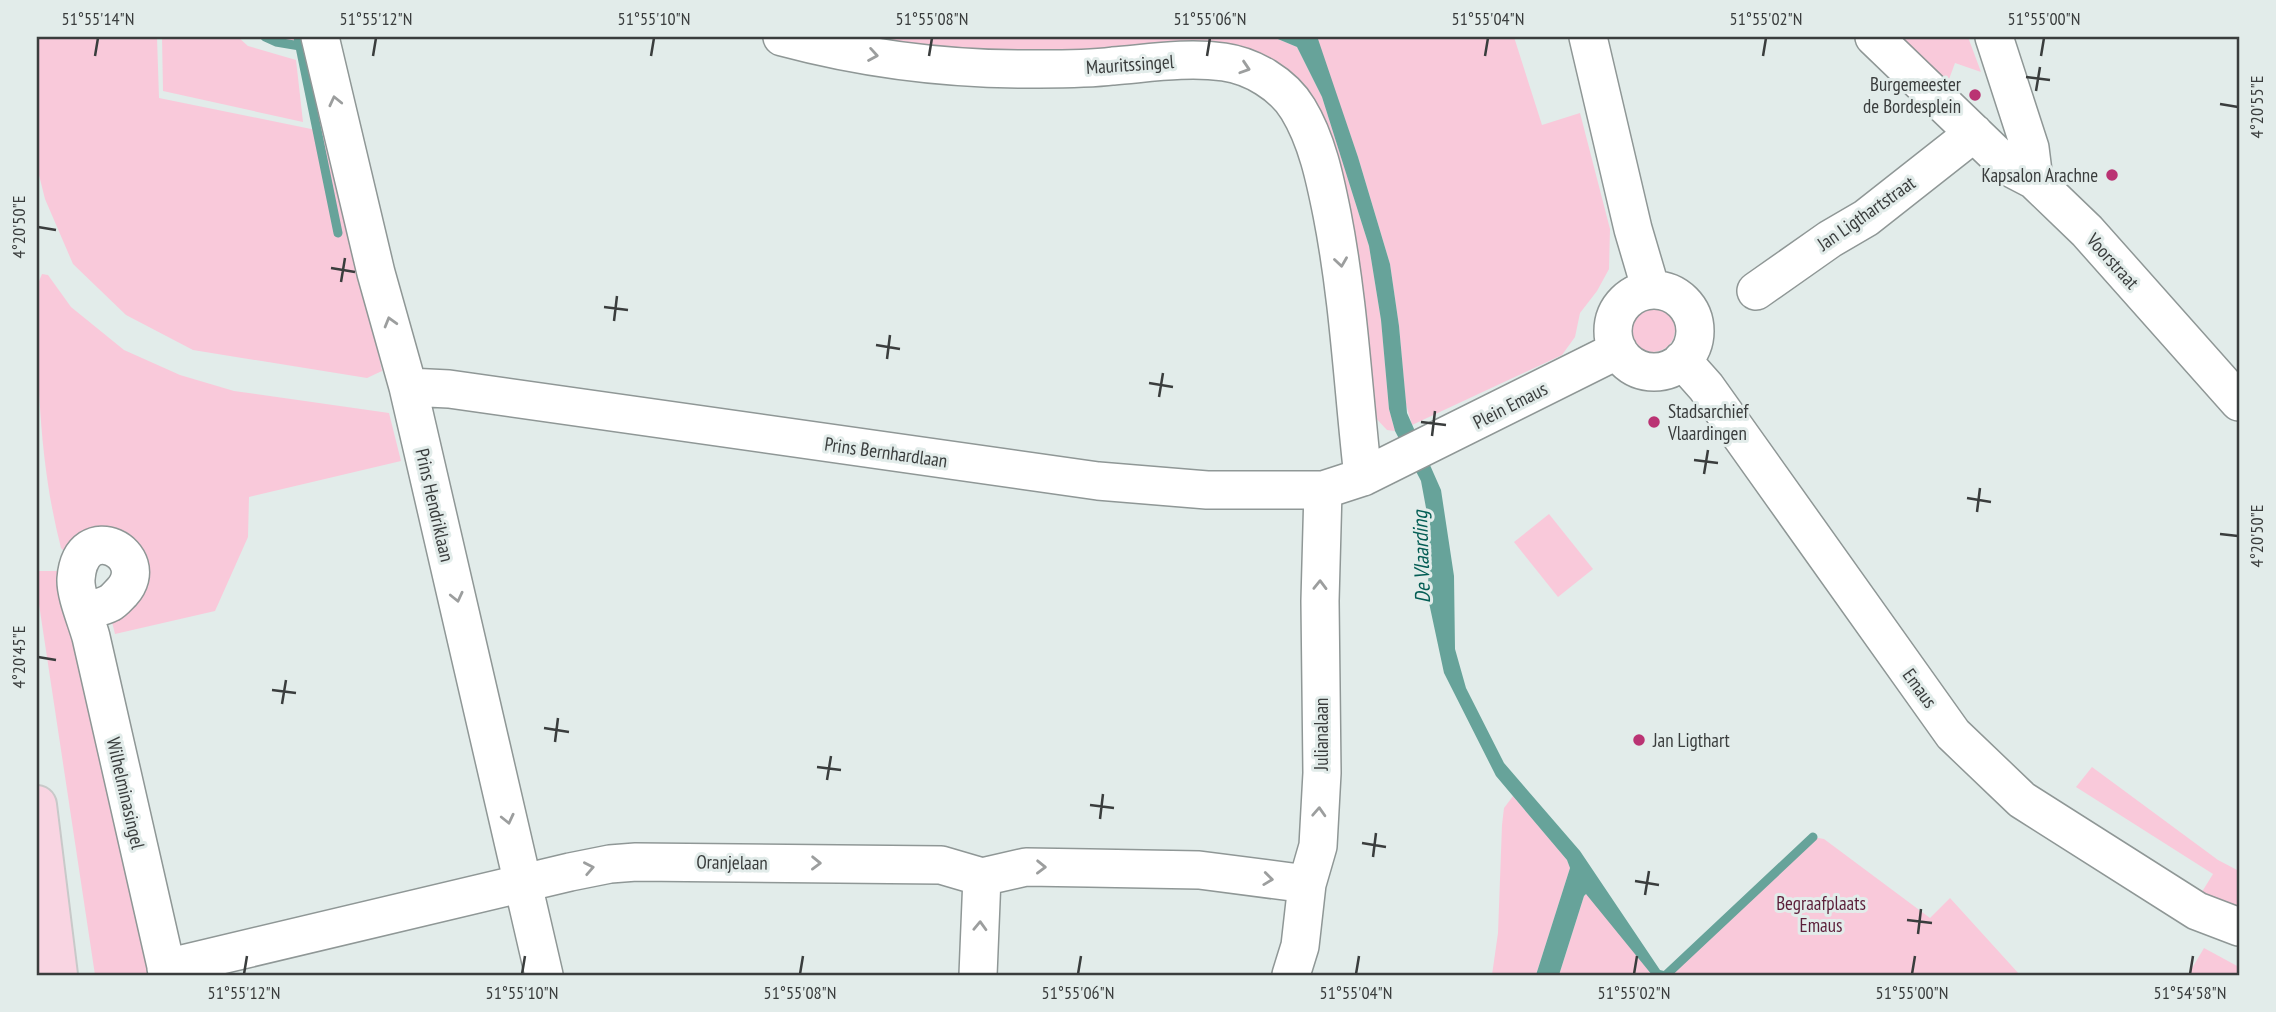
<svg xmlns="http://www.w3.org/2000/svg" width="2276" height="1012" font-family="'PT Sans Narrow',sans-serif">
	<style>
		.green { fill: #f9c9da }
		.water { fill: #67a39a }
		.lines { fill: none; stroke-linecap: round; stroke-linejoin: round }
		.stream { stroke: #67a39a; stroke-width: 9 }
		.minor-casing { stroke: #8f9796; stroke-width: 40 }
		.major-casing { stroke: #c8c9c9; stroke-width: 42 }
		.minor { stroke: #fff; stroke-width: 37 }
		.major { stroke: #f9d5e2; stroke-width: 38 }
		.oneway { stroke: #9c9e9e }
		.ticks { fill: none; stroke: #3a3d3d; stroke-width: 2.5 }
		.poi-dot { fill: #ba3373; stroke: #e2ecea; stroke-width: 2.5 }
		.labels { text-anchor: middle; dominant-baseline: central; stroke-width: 6; stroke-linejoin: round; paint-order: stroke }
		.street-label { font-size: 19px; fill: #3a3d3d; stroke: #e2ecea }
		.poi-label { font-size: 19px; fill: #3a3d3d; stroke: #e2ecea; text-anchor: end }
		.park-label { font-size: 19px; fill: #5c1f3a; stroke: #e2ecea }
		.water-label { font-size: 21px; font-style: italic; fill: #035d54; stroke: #e2ecea }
		.neatline { fill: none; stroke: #3a3d3d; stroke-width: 2.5 }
		.ticks-label { font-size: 18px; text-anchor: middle; fill: #3a3d3d }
	</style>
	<rect width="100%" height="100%" fill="#e2ecea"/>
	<path class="green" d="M37,37h120l2,61 157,32 -16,-83 -24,-5 -11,-5h46l71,334 -15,7 -174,-28 -67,-35 -53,-51 -28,-65 -8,-32z
		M162,37h76l10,9 48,14 7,62 -140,-31z
		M813,37h460l24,10 25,50 47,149 12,74 8,89 6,22 -8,-1 -15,-16 -91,-334 -187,-20z
		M1316,37h198l28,88 38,-12 30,116 -1,40 -12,22 -17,22 -5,24 -13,18 -150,70 -6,-21 -7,-78 -9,-62 -32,-107z
		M1891,37h77l13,35 -26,-9 -10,27z
		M42,274l6,1 23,32 53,43 56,25 54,16 155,22 12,48 -152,36 -1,40 -33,74 -100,23 -5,-20 34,-56 -14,-22 -26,-7 -34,28 -9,-9c-22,-85 -24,-175 -24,-262z
		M1631 330a22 22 0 1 1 44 0a22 22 0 1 1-44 0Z
		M1549,514l44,55 -35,28 -44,-55z
		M37,571h21l102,404h-65l-58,-384z
		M2092,767l126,93 21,11v44l-39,-20 13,-21 -137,-87z
		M1513,796l54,64 3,8 -34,107h-44l6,-42 4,-108 2,-17z
		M1813,837l11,2 106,79 20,-20 70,77h-354z
		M1586,894l3,1 63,80h-93l25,-79z
		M2204,948l35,19v8h-51z"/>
	<path class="water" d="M1273,37h43l2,2 40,118 32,107 9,62 8,87 34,77 13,86 1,73 11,39 38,75 76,88 80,119 20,5h-28l-66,-81 -2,2 -25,79h-23l34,-107 -3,-8 -71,-84 -52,-103 -16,-75 1,-74 -8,-43 -26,-50 -6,-22 -8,-89 -12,-74 -47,-149 -25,-50z"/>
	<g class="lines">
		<path class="stream" d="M265,37l11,5 24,4
			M298,37l40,196
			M1666,975l147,-138"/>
		<g class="minor-casing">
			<path id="minor" d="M320,37l56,236 32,114 136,588
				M782,37c82,22 172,33 257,32 24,0 50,0 74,-3 37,-3 74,-9 111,-4 28,4 59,22 74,47 19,31 27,70 34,105 17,87 21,175 31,263
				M1588,37l45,192 18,61
				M1874,37l135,130 25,13 53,51 152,171
				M1994,37l36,111 4,32
				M1613 331a41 41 0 1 1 82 0a41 41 0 1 1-82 0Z
				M1756,291l74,-52 36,-21 108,-85
				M1682,360l24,27 247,347 69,66 175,111 42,16
				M408,387l41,2 649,92 109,9h116l40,-13 255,-127
				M84,611c8,-2 19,-4 26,-8 4,-2 8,-7 12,-11 33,-37 -41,-77 -46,-13 -1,15 11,43 15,58l77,338
				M166,968l404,-96 40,-8 26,-2 305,3 41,12 44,-10 63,1 110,2 108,14
				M978,975l4,-98
				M1291,975l9,-29 7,-62 11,-38 4,-73 -2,-172 3,-111"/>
		</g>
		<g class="major-casing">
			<path id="major" d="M37,805l21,170"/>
		</g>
		<use href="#minor" class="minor"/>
		<use href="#major" class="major"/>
	</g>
	<defs><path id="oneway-chevron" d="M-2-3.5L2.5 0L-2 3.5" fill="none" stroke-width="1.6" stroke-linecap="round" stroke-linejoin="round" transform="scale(1.75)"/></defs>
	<g class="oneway">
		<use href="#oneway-chevron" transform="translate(873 55) rotate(10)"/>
		<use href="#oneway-chevron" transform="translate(1245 68) rotate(18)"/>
		<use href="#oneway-chevron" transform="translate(335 101) rotate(-103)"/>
		<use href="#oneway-chevron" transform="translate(1341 262) rotate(82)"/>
		<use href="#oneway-chevron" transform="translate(390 322) rotate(-106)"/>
		<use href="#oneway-chevron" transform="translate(1320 585) rotate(-89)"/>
		<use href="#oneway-chevron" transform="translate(457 597) rotate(77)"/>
		<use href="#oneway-chevron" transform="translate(1319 812) rotate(-87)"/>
		<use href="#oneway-chevron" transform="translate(508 819) rotate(77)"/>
		<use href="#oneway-chevron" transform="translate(816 863) rotate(1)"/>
		<use href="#oneway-chevron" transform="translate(1041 867) rotate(1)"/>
		<use href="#oneway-chevron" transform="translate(589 868) rotate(-11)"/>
		<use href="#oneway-chevron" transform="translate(1268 879) rotate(7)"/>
		<use href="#oneway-chevron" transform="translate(980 926) rotate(-88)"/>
	</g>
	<path class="ticks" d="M95,56l3,-18M373,56l3,-18M651,56l3,-18M929,56l3,-18M1207,56l3,-18M1485,56l3,-18M1763,56l3,-18M2041,56l3,-18M2026,77l24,3M2036,91l4,-24M2220,104l18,3M38,227l18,3M331,268l24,4M341,282l4,-24M604,307l24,3M614,321l3,-25M876,345l24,4M887,359l3,-24M1149,383l24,4M1159,397l4,-24M1421,422l25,3M1432,436l3,-25M1694,460l24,3M1704,474l4,-24M1967,498l24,4M1977,512l3,-24M2220,534l18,2M38,657l18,3M272,690l24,3M282,704l4,-24M544,728l25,4M555,742l3,-24M817,767l24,3M827,780l4,-24M1090,805l24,3M1100,819l3,-25M1362,843l24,4M1373,857l3,-24M1635,881l24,4M1645,895l4,-24M1907,920l25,3M1918,934l3,-25M244,974l3,-18M522,974l3,-18M800,974l3,-18M1078,974l3,-18M1356,974l3,-18M1634,974l3,-18M1912,974l3,-18M2190,974l3,-18"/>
	<g class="poi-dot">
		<circle cx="1975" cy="95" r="7"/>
		<circle cx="2112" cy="175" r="7"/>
		<circle cx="1654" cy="422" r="7"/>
		<circle cx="1639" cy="740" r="7"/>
	</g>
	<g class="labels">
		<g class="street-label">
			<text transform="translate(1130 64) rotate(-4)">Mauritssingel</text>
			<text transform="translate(1866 213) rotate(-35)">Jan Ligthartstraat</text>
			<text transform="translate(2113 261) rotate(48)">Voorstraat</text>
			<text transform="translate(1510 405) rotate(-27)">Plein Emaus</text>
			<text transform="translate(886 452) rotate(8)">Prins Bernhardlaan</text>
			<text transform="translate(435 505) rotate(77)">Prins Hendriklaan</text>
			<text transform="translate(1920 688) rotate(54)">Emaus</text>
			<text transform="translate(1321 734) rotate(-90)">Julianalaan</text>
			<text transform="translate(126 793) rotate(77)">Wilhelminasingel</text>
			<text transform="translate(732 862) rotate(1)">Oranjelaan</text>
		</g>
		<g class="poi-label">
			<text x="1961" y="84">Burgemeester<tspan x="1961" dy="22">de Bordesplein</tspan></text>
			<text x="2098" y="175">Kapsalon Arachne</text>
			<text x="1668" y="411" text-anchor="start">Stadsarchief<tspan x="1668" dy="22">Vlaardingen</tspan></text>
			<text x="1653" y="740" text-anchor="start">Jan Ligthart</text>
		</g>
		<g class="park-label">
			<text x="1821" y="903">Begraafplaats<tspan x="1821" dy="22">Emaus</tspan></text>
		</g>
		<g class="water-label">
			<text transform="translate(1421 557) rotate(-92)">De Vlaarding</text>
		</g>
	</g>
	<rect width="2276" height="1012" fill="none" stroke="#e2ecea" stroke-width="77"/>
	<rect x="38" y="38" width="2200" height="936" class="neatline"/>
	<g class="ticks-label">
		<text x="98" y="25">51°55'14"N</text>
		<text x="376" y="25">51°55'12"N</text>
		<text x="654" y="25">51°55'10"N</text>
		<text x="932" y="25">51°55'08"N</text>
		<text x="1210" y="25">51°55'06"N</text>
		<text x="1488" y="25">51°55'04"N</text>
		<text x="1766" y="25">51°55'02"N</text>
		<text x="2044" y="25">51°55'00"N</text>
		<text transform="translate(2257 107) rotate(-90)" y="6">4°20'55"E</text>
		<text transform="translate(19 227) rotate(-90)" y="6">4°20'50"E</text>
		<text transform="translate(2257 536) rotate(-90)" y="6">4°20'50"E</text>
		<text transform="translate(19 657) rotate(-90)" y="6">4°20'45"E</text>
		<text x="244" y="999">51°55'12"N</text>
		<text x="522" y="999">51°55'10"N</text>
		<text x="800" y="999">51°55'08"N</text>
		<text x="1078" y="999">51°55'06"N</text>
		<text x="1356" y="999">51°55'04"N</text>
		<text x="1634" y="999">51°55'02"N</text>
		<text x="1912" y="999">51°55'00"N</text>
		<text x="2190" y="999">51°54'58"N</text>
	</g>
</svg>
